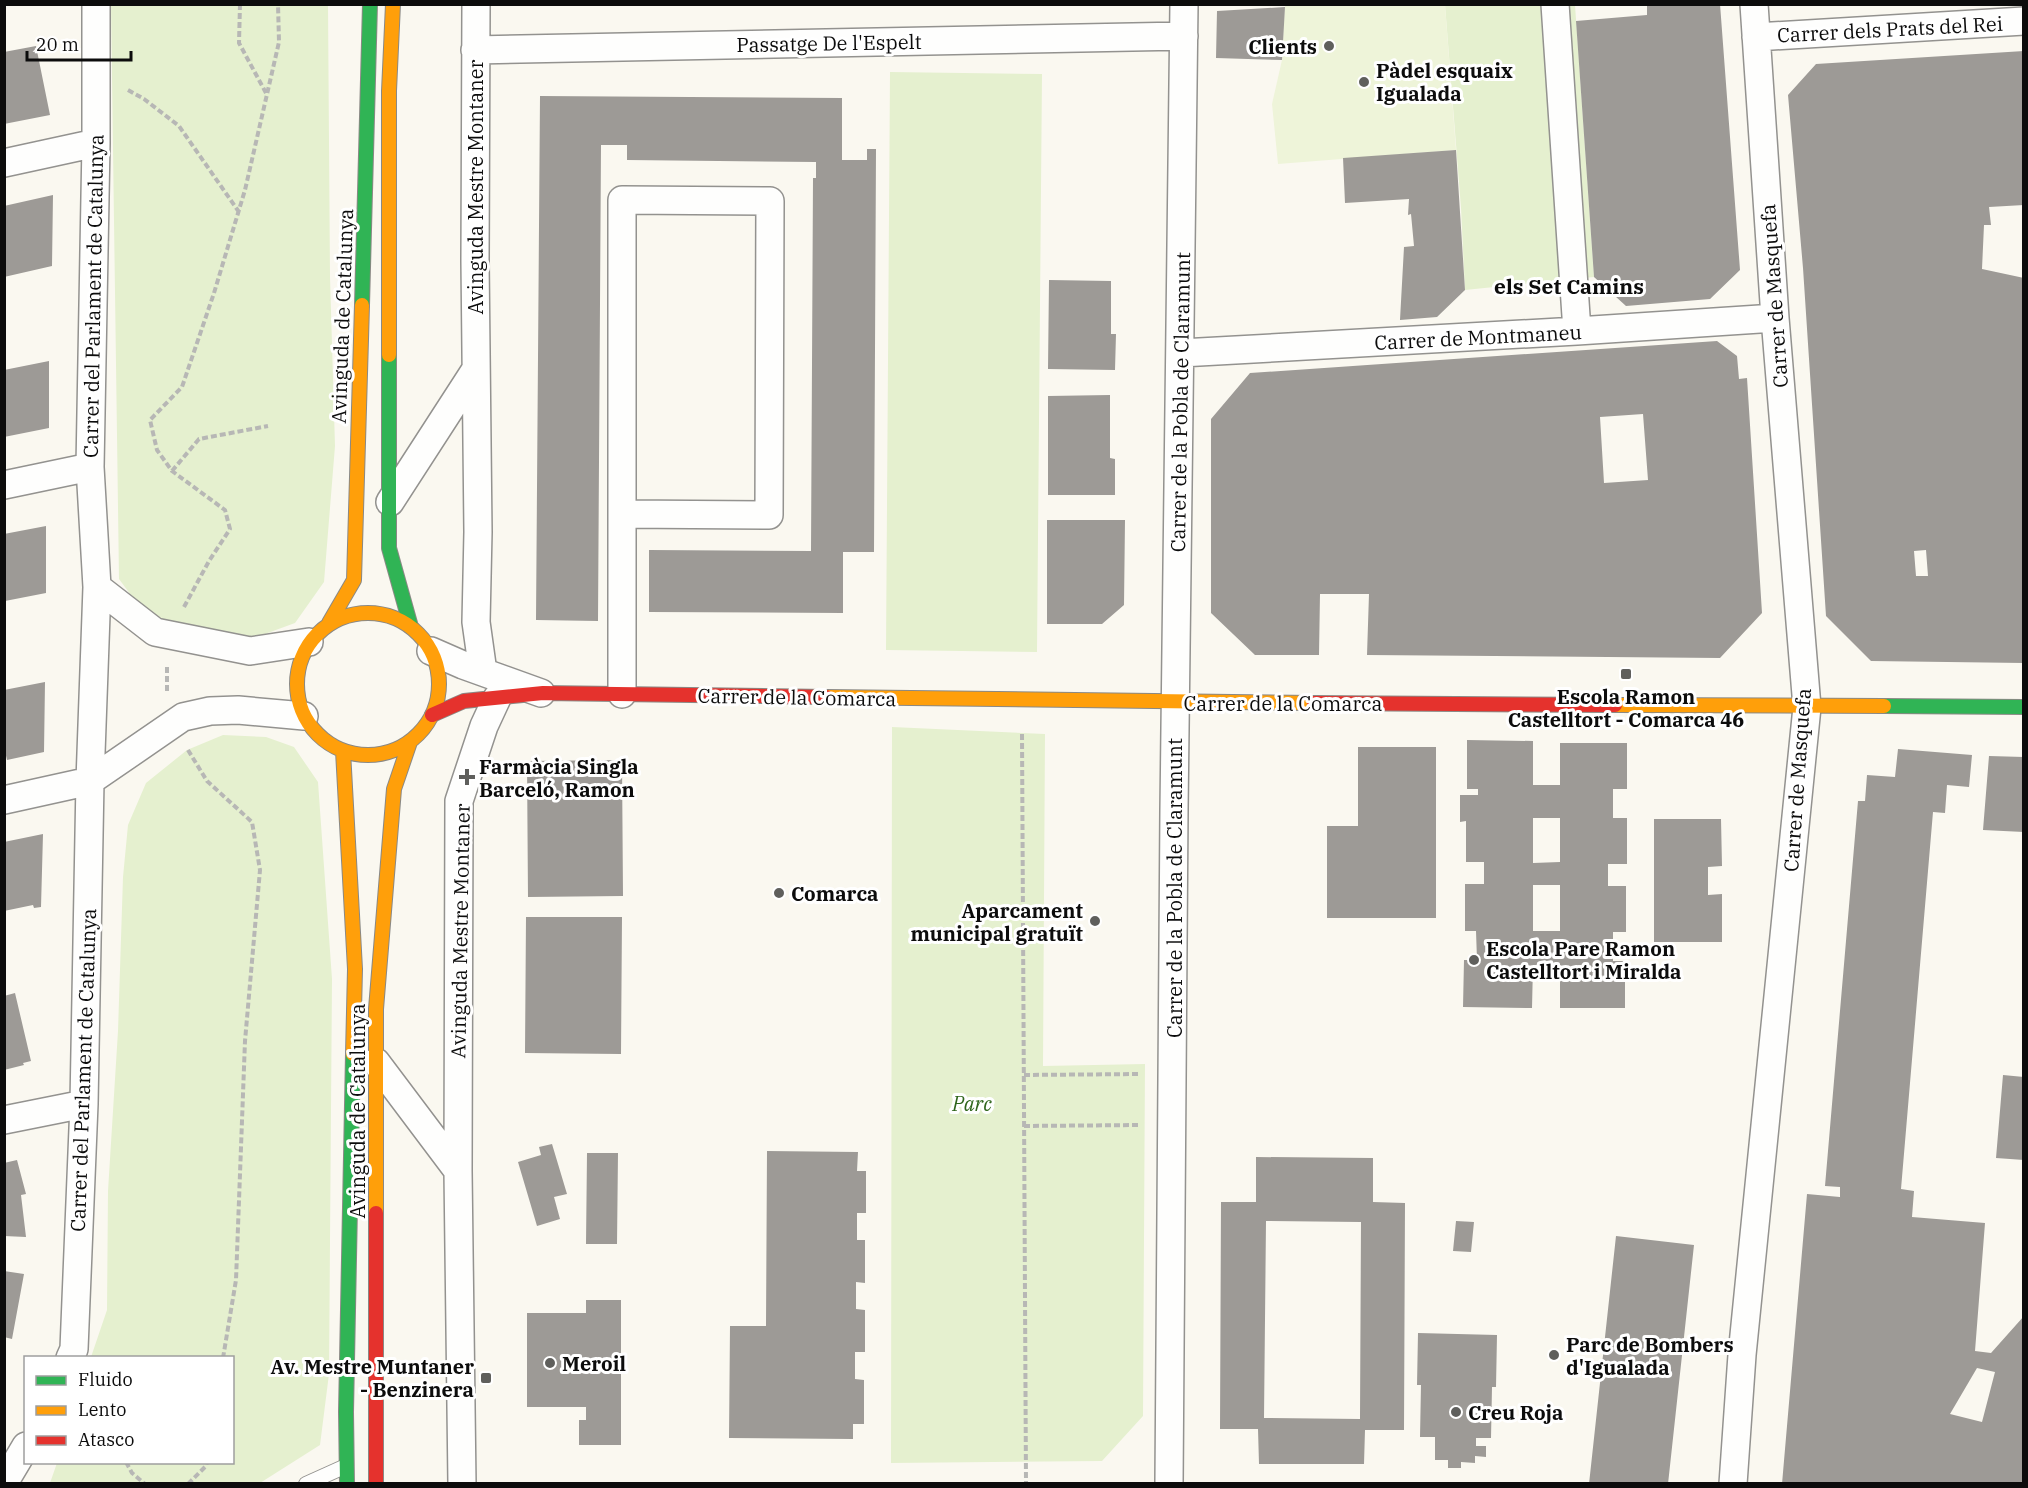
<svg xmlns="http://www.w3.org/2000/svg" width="2028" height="1488" font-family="'IBM Plex Serif',serif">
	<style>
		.green { fill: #e5f0cf }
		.pitch { fill: #eef4d9 }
		.building { fill: #9d9a96; fill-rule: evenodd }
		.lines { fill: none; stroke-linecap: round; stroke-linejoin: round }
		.lane-casing { stroke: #93928f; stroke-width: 16 }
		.street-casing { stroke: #93928f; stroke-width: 30 }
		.fast-casing { stroke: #8a8985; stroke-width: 16 }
		.slow-casing { stroke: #8a8985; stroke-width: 16 }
		.jam-casing { stroke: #8a8985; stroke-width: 16 }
		.path { stroke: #b7b7b5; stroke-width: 4; stroke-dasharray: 6 3; stroke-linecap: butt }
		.lane { stroke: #fefefd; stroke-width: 14 }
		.street { stroke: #fefefd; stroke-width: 27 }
		.fast { stroke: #30b455; stroke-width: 14 }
		.slow { stroke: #ff9f0a; stroke-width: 14 }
		.jam { stroke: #e5322d; stroke-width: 14 }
		.poi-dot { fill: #5f5f5c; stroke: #fff; stroke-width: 2 }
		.labels { text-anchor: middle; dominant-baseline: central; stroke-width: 6; stroke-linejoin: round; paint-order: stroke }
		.street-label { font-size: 20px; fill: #0c0c0c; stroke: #fff }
		.poi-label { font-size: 20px; font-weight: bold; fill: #0c0c0c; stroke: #fff; text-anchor: start }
		.park-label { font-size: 20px; font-style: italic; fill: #2e651b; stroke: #fff }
		.neighbourhood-label { font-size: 21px; font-weight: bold; fill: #0c0c0c; stroke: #fff }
	</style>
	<rect width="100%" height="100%" fill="#faf8f0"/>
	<path class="green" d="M111,5h217l2,272 5,169 -11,136 -29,41 -44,16 -55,-7 -40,-14 -17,-12 -20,-27z
		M1445,5h130l19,272 -129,13 -4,-82z
		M890,72l152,2 -5,578 -151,-2z
		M892,727l153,7 -2,332 102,-2 -2,352 -41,45 -211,2z
		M223,735l43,2 28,10 24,35 14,197 -3,395 -9,71 -60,38h-210l7,-20 175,-1v-104l-141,-1 16,-47 1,-119 10,-160 5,-154 5,-52 18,-42 41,-33z"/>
	<path class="pitch" d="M1285,5h160l11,145 -178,14 -6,-60 10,-44z"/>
	<path class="building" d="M1647,4h73l20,266 -30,29 -84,7 -32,-29 -18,-256 71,-6z
		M1285,7l-3,53 -66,-2 1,-47z
		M36,46l14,69 -46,9v-72z
		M2024,51v154l-35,2 2,18h-7l-2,44 42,9v385l-153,-2 -45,-45 -23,-348 -15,-173 28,-31zM1926,550l2,26h-12l-2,-25z
		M540,96l302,2v62h25v-11h9l-2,403h-31v61l-194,-1v-62l162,1 2,-373h3v-16l-189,-2v-15h-26l-3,476 -62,-1z
		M1456,150l9,140 -28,27 -37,3 4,-73 10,-1 -3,-32 -3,1 1,-16 -64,4 -2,-45z
		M53,195l-1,71 -48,11v-71z
		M1049,280l62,1v53h5l-1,36 -67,-1z
		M1717,341l20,15 2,23 8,-1 15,235 -42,45 -353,-3 2,-61h-49l-1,61h-64l-44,-42v-194l39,-46zM1643,414l5,66 -44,3 -4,-66z
		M49,361v67l-45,9v-67z
		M1110,395v63l5,1v36h-67v-99z
		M1047,520h78l-1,85 -22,19h-55z
		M46,526v67l-41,8 -1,-67z
		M45,682l-1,70 -37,8 -3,-13v-57z
		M1467,740l66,1v44h27v-42h67v46h-14v29h14v46h-19v22h18v46h-13v29h12v47h-65v-43h-27l-1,43 -69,-1 1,-47h13l-1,-29h-11v-47h19v-22h-18v-41l-6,1v-27h18v-6h-11zM1533,818h27v44l-27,1zM1533,885h27v46h-27z
		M1358,747h78v171h-109v-92h31z
		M1898,749l74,6 -3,32 -22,-2 -2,28 -12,-1 -32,377 13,2 -2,26 73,6 -10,128 16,2 33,-37v168h-242l25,-290 33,3v-10l-15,-1 33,-385h7l2,-26 28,2zM1977,1368l18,4 -13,50 -32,-8z
		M1989,756l35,1v75l-41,-2z
		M622,760l1,136 -95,1 -1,-136z
		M1654,819h67l1,47 -14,1v28l14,-1v48h-68z
		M43,834l-2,73 -7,1 -1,-3 -29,6v-69z
		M526,917h96l-1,137 -96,-1z
		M15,993l16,68 -8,2 1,2 -20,5v-74z
		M2003,1075l21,2v83l-28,-2z
		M552,1144l15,50 -13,3 6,22 -23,7 -19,-64 23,-7 -2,-8z
		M767,1151l91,1 -1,19h9v42h-9v27h8v43l-9,-1v27l9,1v42h-10v27l9,1v44h-11v15l-124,-1 1,-112h36z
		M587,1153h31l-1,91h-31z
		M1256,1157l117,1v44l32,1 -1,227h-39l-1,34h-105l-1,-35h-38l1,-227h35zM1266,1221l95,1 -1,197 -96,-1z
		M17,1160l9,34 -5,1 5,42 -22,-1v-73z
		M1456,1221l18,1 -3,30 -18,-1z
		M1616,1236l78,9 -26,239h-79z
		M4,1271l20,3 -12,65 -8,-2z
		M586,1300h35v145h-42v-25h7v-13h-59v-94h59z
		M1418,1333l79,2 -1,52h-4l-1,51h-15v8h10v11l-11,-1v7l-14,-1v6h-13v-8h-13v-23h-15l1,-52h-4z"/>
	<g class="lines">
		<g class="lane-casing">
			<path id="lane" d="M306,1484l40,-18"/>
		</g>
		<g class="street-casing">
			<path id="street" d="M476,4l-1,257 3,271 -2,90 7,50
				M1555,4l22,327
				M1756,37l268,-16
				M475,50l709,-14
				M4,163l92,-20
				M1181,353l396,-22 198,-13
				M4,485l86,-18
				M390,502l86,-133
				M97,587l58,45 95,19 59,-9
				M431,651l32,14 78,28
				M622,694v-494l148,1 -1,314 -147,-1
				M4,800l86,-19 93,-64 27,-6 28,-1 66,6
				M376,1062l82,109
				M4,1120l80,-16
				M70,1358l4,-9 10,-245 6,-323 7,-194 -7,-120 6,-324v-139
				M4,1483l22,-37
				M462,1484l-4,-313 1,-370 25,-75 13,-28
				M1169,1484l5,-674 10,-806
				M1733,1484l9,-129 65,-648 -32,-389 -21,-314"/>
		</g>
		<g class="fast-casing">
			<path id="fast" d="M362,305l8,-301
				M389,355v193l22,79
				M1884,706l140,1
				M347,1484l-1,-72 7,-358"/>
		</g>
		<g class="slow-casing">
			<path id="slow" d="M389,355v-264l4,-87
				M297 684a71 71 0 1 1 142 0a71 71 0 1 1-142 0Z
				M329,623l25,-43 8,-275
				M826,697l488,6
				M1615,705l269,1
				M343,751l12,218 -2,85
				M376,1213v-204l18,-220 16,-47"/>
		</g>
		<g class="jam-casing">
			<path id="jam" d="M1314,703l301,2
				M432,715l32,-14 79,-8 283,4
				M376,1213v271"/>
		</g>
		<path class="path" d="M240,4l-1,39 27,50
			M128,90l16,9 35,27 60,86
			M172,471l27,-32 69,-13
			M184,607l25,-46 21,-32 -5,-19 -53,-39 -15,-21 -7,-30 32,-33 32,-94 31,-103 34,-148 -1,-38
			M167,691v-26
			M1022,734l4,750
			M188,750l19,31 45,41 8,48 -15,171 -9,239 -13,78
			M1024,1075l116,-1
			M1024,1126l117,-1
			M126,1462l6,11 13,11
			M188,1484l18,-18 1,-4"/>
		<use href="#lane" class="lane"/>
		<use href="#street" class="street"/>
		<use href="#fast" class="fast"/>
		<use href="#slow" class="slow"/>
		<use href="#jam" class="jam"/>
	</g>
	<g class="poi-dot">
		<circle cx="1329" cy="46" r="6"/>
		<circle cx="1364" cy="82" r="6"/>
		<rect x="1620" y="668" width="12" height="12" rx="3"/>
		<path d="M464 768h6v6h6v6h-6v6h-6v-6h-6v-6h6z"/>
		<circle cx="779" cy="893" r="6"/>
		<circle cx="1095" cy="921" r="6"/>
		<circle cx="1474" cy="960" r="6"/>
		<circle cx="1554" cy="1355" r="6"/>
		<circle cx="550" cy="1363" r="6"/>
		<rect x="480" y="1372" width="12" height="12" rx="3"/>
		<circle cx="1456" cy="1412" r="6"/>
	</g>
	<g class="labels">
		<g class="street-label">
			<text transform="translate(1890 29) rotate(-3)">Carrer dels Prats del Rei</text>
			<text transform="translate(829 43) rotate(-1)">Passatge De l'Espelt</text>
			<text transform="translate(475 187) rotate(-90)">Avinguda Mestre Montaner</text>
			<text transform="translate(93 296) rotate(-89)">Carrer del Parlament de Catalunya</text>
			<text transform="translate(1774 296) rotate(-94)">Carrer de Masquefa</text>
			<text transform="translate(342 316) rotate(-88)">Avinguda de Catalunya</text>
			<text transform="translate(1478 337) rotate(-3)">Carrer de Montmaneu</text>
			<text transform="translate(1180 402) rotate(-89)">Carrer de la Pobla de Claramunt</text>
			<text transform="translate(797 697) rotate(1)">Carrer de la Comarca</text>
			<text x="1283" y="703">Carrer de la Comarca</text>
			<text transform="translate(1797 780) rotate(-86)">Carrer de Masquefa</text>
			<text transform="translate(1174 888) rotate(-90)">Carrer de la Pobla de Claramunt</text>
			<text transform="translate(460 931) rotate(-89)">Avinguda Mestre Montaner</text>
			<text transform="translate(83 1070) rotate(-88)">Carrer del Parlament de Catalunya</text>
			<text transform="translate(357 1111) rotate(-90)">Avinguda de Catalunya</text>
		</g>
		<g class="poi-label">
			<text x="1317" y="46" text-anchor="end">Clients</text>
			<text x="1376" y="70">Pàdel esquaix<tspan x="1376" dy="23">Igualada</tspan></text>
			<text x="1626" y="696" text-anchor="middle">Escola Ramon<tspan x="1626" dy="23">Castelltort - Comarca 46</tspan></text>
			<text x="479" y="766">Farmàcia Singla<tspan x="479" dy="23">Barceló, Ramon</tspan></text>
			<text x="791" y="893">Comarca</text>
			<text x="1083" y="910" text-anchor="end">Aparcament<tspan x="1083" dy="23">municipal gratuït</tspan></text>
			<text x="1486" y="948">Escola Pare Ramon<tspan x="1486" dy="23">Castelltort i Miralda</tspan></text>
			<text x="1566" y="1344">Parc de Bombers<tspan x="1566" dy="23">d'Igualada</tspan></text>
			<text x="562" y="1363">Meroil</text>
			<text x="474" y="1366" text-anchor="end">Av. Mestre Muntaner<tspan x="474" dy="23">- Benzinera</tspan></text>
			<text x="1468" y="1412">Creu Roja</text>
		</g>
		<g class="park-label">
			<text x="972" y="1103">Parc</text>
		</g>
		<g class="neighbourhood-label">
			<text x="1569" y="286">els Set Camins</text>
		</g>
	</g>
	<rect width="2028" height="1488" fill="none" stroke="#0c0c0c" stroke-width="12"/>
	<rect x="24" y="1356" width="210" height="108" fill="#ffffff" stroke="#9e9e9e" stroke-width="1.5"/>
	<rect x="36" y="1376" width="30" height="9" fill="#30b455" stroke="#9e9e9e" stroke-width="1.5"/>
	<text x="78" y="1386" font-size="18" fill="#0c0c0c">Fluido</text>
	<rect x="36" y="1406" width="30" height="9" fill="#ff9f0a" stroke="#9e9e9e" stroke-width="1.5"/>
	<text x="78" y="1416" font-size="18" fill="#0c0c0c">Lento</text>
	<rect x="36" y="1436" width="30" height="9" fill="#e5322d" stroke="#9e9e9e" stroke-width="1.5"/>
	<text x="78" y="1446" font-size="18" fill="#0c0c0c">Atasco</text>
	<path d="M27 51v9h104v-9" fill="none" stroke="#0c0c0c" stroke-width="3"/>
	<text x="36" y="51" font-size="18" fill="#0c0c0c" stroke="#ffffff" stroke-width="4.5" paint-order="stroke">20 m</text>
</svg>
